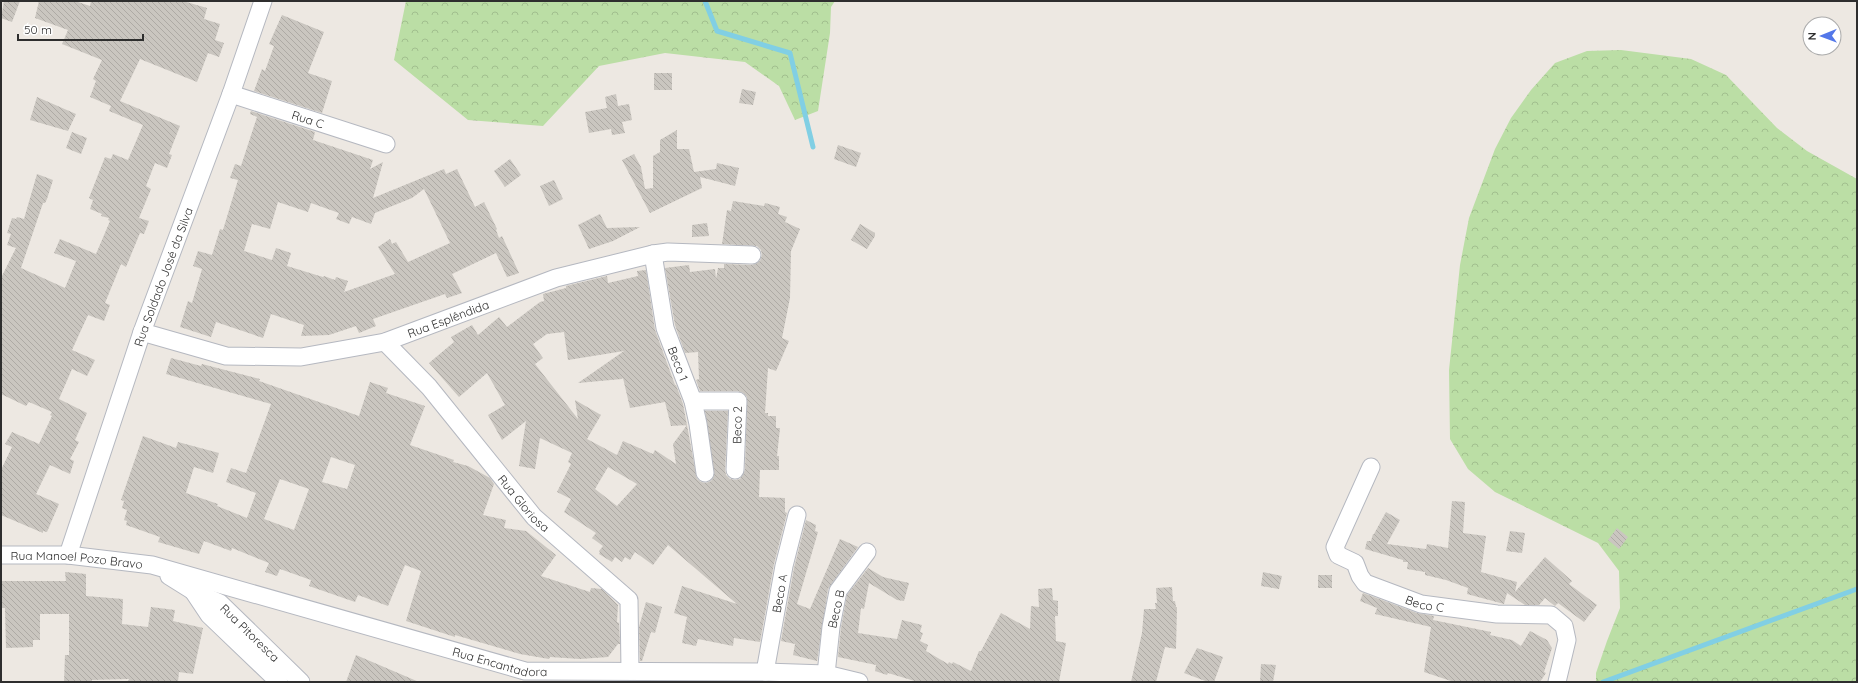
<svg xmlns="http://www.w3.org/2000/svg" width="1858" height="683" font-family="Quicksand,sans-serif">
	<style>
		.forest { fill: url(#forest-crowns) }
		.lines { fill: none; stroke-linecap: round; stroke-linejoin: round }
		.stream { stroke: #81cfe4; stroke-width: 5 }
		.building { fill: url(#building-back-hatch); fill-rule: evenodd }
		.minor-casing { stroke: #b5b8c0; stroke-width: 19 }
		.minor { stroke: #fff; stroke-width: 17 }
		.labels { text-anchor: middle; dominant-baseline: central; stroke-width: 3; stroke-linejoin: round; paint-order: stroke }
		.street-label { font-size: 12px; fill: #2e2e2e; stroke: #fff }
	</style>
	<defs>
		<pattern id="forest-crowns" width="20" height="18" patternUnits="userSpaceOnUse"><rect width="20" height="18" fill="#bbdea5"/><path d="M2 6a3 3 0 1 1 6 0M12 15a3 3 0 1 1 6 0" fill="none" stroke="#a1bf8e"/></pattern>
		<pattern id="building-back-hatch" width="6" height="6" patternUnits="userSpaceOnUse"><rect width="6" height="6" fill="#cac6c0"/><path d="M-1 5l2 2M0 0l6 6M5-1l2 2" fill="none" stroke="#aeaaa5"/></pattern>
	</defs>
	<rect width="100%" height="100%" fill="#ede8e2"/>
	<path class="forest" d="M406,1h429l-4,6 -1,26 -12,78 -23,9 -16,-34 -34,-24 -80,-9 -66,13 -56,60 -75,-6 -74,-60z
		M1621,50l70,9 35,16 51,53 30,23 50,28v503h-261v-9l11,-32 13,-33 -1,-37 -21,-28 -103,-51 -27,-23 -18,-30 -1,-69 11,-105 9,-47 26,-69 16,-31 20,-28 24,-27 32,-12z"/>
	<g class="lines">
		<path class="stream" d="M705,1l12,30 73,22 23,94
			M1603,682l254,-93"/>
	</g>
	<path class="building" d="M4,1h16l-8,21 -11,-4z
		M39,1h36l15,5 1,-5h92l24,7 -3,11 16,5 -5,16 9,3 -5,14 -11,-4 -11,29 -57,-23 -20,42 60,25 -11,28 3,1 -5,13 -12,-5 -9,23 5,3 -12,29 10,3 -5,13 -4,-1 -14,34 -5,-3 -16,39 5,2 -6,16 -16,-6 -16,35 23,10 -8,16 -15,-7 -13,30 28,14 -12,27 4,2 -9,17 4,2 -4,13 -20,-9 -14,29 23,10 -12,28 -4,-1v2l-42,-18v-45l11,-23 -7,-3 7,-12 27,12 13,-28 -2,-1 2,-3 -23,-10 -3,4 -25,-12v-116l15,-30 -9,-3 4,-11 -4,-1 5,-15 4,1 1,-2 7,2 13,-45 16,6 -6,19 -2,4h-2l-22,65 44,20 11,-27 -22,-8 6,-14 36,15 14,-33 -2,-1 1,-2 -8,-2 1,-2 -12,-5 3,-9 -4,-2 16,-41 6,2 2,-5 15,6 15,-35 -34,-14 2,-5 -21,-9 6,-16 -3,-2 9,-19 -40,-16 6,-14 -33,-12z
		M282,15l42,17 -16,41 24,8 -10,32 -68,-22 8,-22 3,2 9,-25 -5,-2z
		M654,73h18v17h-18z
		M742,89l14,3 -3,13 -14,-2z
		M616,94l2,12 11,-2 3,16 -10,2 3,11 -13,2 -1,-6 -22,4 -4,-21 22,-4 -2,-11z
		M37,97l39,17 -8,17 -38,-11z
		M251,111l64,21 -2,8 60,20 -3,9 13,-7 -10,36 71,-29 2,5 11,-5 18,38 9,-5 13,27 -1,1 3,8 3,-2 17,37 -12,4 -11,-24 -44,21 10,19 -15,5 -2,-4 -72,25 3,7 -17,7 -3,-7 -27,9 -28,1 3,-11 -33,-11 -8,24 -47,-16 -5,15 -31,-10 8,-26 4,2 10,-34 -9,-3 5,-15 14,4 8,-26 3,1 15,-50 -8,-2 5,-14 6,2 16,-49 -7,-3zM424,189l26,54 -42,19 -12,-20 -4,2 -2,-5 -12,8 17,27 -51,18 4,-11 -12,-4 -1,3 -11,-4 -1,1 -36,-11 4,-13 -15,-5 -4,12 -28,-9 8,-27 18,5 8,-27 30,10 3,-9 28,10 -3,6 13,5 3,-7 19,7 4,-11 37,-15z
		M677,130v19h12l5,23 22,-3 1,-6 22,5 -4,18 -35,-9 2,11 -52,25 -28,-53 12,-6 7,13 4,22 8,-1v-32l7,-4v-12z
		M72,132l15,6 -6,16 -15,-6z
		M838,145l23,8 -5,14 -22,-8z
		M510,159l11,16 -16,12 -11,-16z
		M554,180l9,19 -14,7 -9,-20z
		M733,201l31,5 1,-3 15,4 -2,7 9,3 -2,5 15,7 -9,22 -1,47 -8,40 7,3 -13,30 -8,-3 -3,45h3v3h8v12h4l-3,28h2v14h-19l-1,27 26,1v14l2,1 -13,51 -14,78 -26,-4 -1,8 -35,-7 -2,7 -14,-3 5,-26 -13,-4 8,-27 55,18 -69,-59 -15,20 -18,-13 -5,8 -5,-3 -3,5 -7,-5 -3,5 -13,-8 1,-2 -1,-1 4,-5 -11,-8 4,-5 -32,-21 7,-13 -14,-7 14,-28 -3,-2 4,-9 -32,-15 -5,31 -16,-3 7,-45 -24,19 -14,-25 17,-10 -18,-32 -28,24 -30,-34 25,-21 -3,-5 21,-12 6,10 21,-18 8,10 33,-25 4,-1 -1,-7 23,-6v-2l41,-10 1,7 30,-7 -1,-5 9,-1 9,60 20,55h1l7,19 14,75 4,3 5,1 5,-2 3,-5 -9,-65h23l-3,59 1,5 4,4 5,1 5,-1 5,-9 2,-73 -4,-4 -5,-2h-38l-4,-11 3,-1 -1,-27 -13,1 -10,-28 -10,-57 24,-3 1,7 25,-3 1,10 2,-11h6v-4l28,1 8,-4 2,-6 -1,-5 -4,-4 -35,-2 5,-34 4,1zM564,332l4,28 56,-9 -46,32 44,-4 1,-1 7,30 35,-6 6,24 16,-1 -14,19 3,20 -21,-14 -2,4 -30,-13 -6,14 -30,-16 14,-24 -26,-15 3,19 -43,-55 8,-6 -10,-14 14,-10zM608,467l29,17 -20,22 -22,-17z
		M600,214l7,14 33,-1 -27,14 -24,8 -11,-24z
		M707,223l2,13 -17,1v-12z
		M860,224l15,9v3l-8,13 -16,-9z
		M171,358l30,8 1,-2 58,15 -1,2 100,35 11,-34 18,6 -2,5 39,13 -15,39 44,15 -1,2 15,4 22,12 4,6 -11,31 23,5 -2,8 22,3 30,24 -15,21 49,16 1,-4 11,1 16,16 -1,17 2,1 1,21h-2l-10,13 -28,2 -30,-2 -1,2 -29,-5 -65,-19v2l-49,-16 15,-50 -16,-6 -17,41 -30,-11 -3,7 -46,-16 2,-6 -31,-11 -3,7 -12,-4 4,-9 -37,-15 -1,3 -27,-10 -5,13 -41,-12 2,-5 -34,-12 1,-4 -3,-1 3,-10 -5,-2 2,-7 -3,-1 22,-64 33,12 2,-6 41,11 -6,20 -19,-6 -8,26 32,11 -1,2 30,12 9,-25 -30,-11 5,-14 15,5 25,-69 -105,-30zM331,457l24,8 -8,24 -25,-7zM280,479l29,10 -15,41 -30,-11z
		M1452,501l13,1 -2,31 23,3 -5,36 36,10 -2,10 30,-35 27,24 -3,3 28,21 -13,17 -26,-19 -3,3 -10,-8 -6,7h-14l-18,-12 -3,11 -37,-10 1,-6 -22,-8 -21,-5v-3l-18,-3 1,-7h-5v-2l-38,-11 2,-8h4l2,-7h1l12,-22 14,8 -13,24 39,5 1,-5 21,4z
		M806,520l10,5 -1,6 3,1 -21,72 13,5 30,-70 18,8 -30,42 -11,72 -24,-6 2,-11 -14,-3 13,-73z
		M1617,528l11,9 -9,12 -11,-9z
		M1510,531l15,2 -3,20 -16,-2z
		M868,568l15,9 26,6 -5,18 -7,-1 -28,-17 -5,26 -3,-1 -3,25 39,6 5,-19 20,5 -2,7 3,1 -3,8 8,4 -2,6 22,13 1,-2 3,2 1,-2 18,9 8,-20h2l20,-38 29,16 1,-23 8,1 -1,-18 14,-1 1,12 5,1v15h-3l1,25 10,2 -7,39h-141l-30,-9 -1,2 -12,-4 1,-6 -38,-8 3,-29 6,-33z
		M65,572l21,2v22l37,3 -1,25 26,3 3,-20 24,3 -2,11 30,7 -10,46 -14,-2 -1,10h-50l1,-3 -37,1v2h-28l1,-27h4v-41h-29v26h-7v7l-27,1 -1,-40h-4v-27h65z
		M1263,572l19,4 -3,13 -18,-3z
		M1318,575h14v13h-14z
		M1172,587l1,14h2l1,6h1l-1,42 -11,-2 -9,35h-25l11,-49 2,-24h12l-1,-6h2l-1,-15z
		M1363,593l54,20 17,3 -1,4 58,12 -1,3 22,5 9,6 9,-15 17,9 5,8 -8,24 2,1 -6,9h-86l-30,-10 7,-45 -56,-13 2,-6 -17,-7z
		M646,602l16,5 -7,26 -4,-1 -9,29h-2l-1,-34z
		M1197,648l26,9 -9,25h-6l-24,-9z
		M356,655l63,27h-73z
		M1261,664l15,1 -3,17h-13z"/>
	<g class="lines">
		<g class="minor-casing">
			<g id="minor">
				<path id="s1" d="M231,94l155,50"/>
				<path id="s2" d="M653,254l12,74 28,73 5,23 7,49"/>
				<path id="s3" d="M142,332l84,24 75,1 84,-15 171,-64 97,-24 15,-2 84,3"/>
				<path id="s4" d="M385,342l44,45 105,130 95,83 1,71"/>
				<path d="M693,401h45l-3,69"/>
				<path id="s5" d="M1371,467l-36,80 3,8 17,8 5,13 5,7 56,21 76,10 54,1 13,11 3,14 -10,42"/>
				<path id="s6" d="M1,555h67l84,10 373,106 240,1 61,2 33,8"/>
				<path id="s7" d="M68,555l74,-223 89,-238 32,-93"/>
				<path id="s8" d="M169,576l24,15 27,12 81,79"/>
				<path d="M193,591l16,24 70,67"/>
				<path id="s9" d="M765,672l19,-106 13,-51"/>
				<path d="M826,674l5,-47 7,-36 29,-39"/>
			</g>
		</g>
		<use href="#minor" class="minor"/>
	</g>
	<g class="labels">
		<g class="street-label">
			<text stroke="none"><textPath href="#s1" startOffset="81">Rua C</textPath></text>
			<text stroke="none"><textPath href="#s7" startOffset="294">Rua Soldado José da Silva</textPath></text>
			<text stroke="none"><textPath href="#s3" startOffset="315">Rua Esplêndida</textPath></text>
			<text stroke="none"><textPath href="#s2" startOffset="113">Beco 1</textPath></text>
			<text transform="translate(737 425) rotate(-89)">Beco 2</text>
			<text stroke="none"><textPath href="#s4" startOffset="213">Rua Gloriosa</textPath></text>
			<text stroke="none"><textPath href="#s6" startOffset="76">Rua Manoel Pozo Bravo</textPath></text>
			<text stroke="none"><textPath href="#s9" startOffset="80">Beco A</textPath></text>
			<text stroke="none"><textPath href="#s5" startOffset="201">Beco C</textPath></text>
			<text transform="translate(836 609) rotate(-77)">Beco B</text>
			<text stroke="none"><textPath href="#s8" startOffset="100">Rua Pitoresca</textPath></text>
			<text stroke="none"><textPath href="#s6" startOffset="513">Rua Encantadora</textPath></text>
		</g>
	</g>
	<rect width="1858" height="683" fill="none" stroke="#2e2e2e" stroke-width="4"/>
	<g transform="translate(1822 36) rotate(269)"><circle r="19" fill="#ffffff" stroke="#ababab"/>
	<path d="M0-3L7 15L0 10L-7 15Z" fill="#5377e9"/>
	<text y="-6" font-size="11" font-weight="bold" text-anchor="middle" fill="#2e2e2e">N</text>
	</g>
	<path d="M18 34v6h125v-6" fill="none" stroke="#2e2e2e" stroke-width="2"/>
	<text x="24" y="34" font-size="12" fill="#2e2e2e" stroke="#ffffff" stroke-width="3" paint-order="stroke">50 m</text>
</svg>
